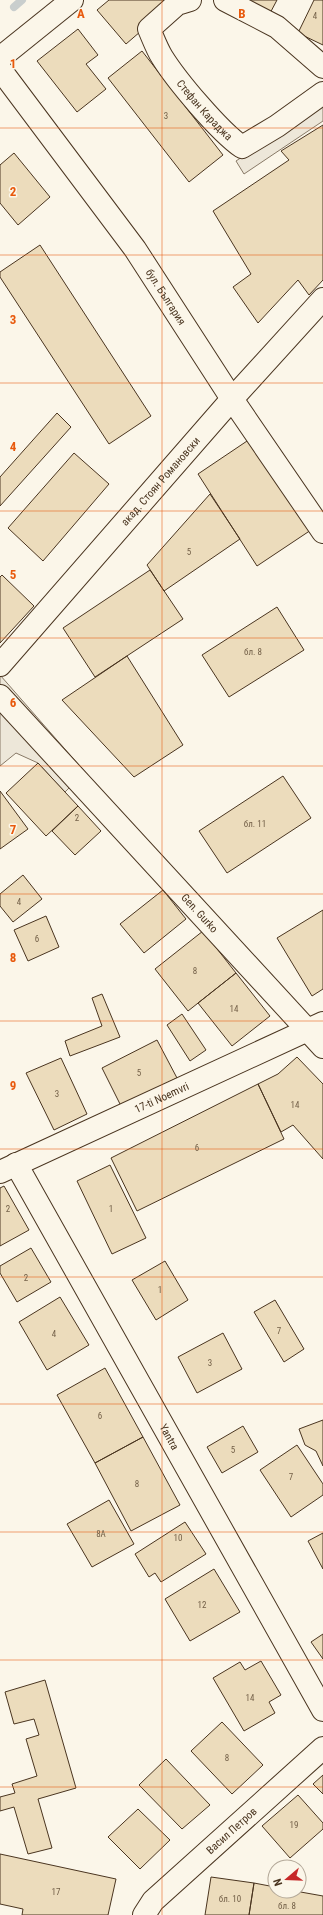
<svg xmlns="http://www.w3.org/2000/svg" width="323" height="1915" font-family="'Roboto Condensed',sans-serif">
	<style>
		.parking { fill: #ede7d9; stroke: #887966 }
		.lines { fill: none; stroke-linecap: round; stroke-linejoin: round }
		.stream { stroke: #c9cecd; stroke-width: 8 }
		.building { fill: #ecdcbc; stroke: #4a3520 }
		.minor-casing { stroke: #4a3520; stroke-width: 24 }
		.minor { stroke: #fbf6e9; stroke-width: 22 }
		.grid { fill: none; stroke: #e8590c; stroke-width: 1; stroke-opacity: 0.55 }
		.labels { text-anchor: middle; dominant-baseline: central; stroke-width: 3; stroke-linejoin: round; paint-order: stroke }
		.number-label { font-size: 9px; fill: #725f47 }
		.street-label { font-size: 11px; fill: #4a3520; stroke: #fbf6e9 }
		.grid-label { font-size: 13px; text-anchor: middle; font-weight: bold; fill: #e8590c; stroke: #fbf6e9; stroke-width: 3; stroke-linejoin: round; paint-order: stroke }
	</style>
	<rect width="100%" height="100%" fill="#fbf6e9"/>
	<path class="parking" d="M323,103v18l-79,53 -8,-13z
		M0,675l85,97 -20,20 -27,-29 -22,-10 -16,13z"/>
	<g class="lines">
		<path class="stream" d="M14,7l8,-7"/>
	</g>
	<path class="building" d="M109,0h68l-51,44 -29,-34z
		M235,0h42l-9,17z
		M314,0h9v45l-25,-12z
		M78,29l20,26 -12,9 20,25 -29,23 -40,-51z
		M142,51l81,104 -34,27 -81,-104z
		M323,125v155l-14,15 -11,-15 -40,43 -25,-36 18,-13 -38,-63 76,-51 -8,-9z
		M14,153l36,44 -32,28 -18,-22v-38z
		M40,245l111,171 -42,28 -109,-167v-5z
		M57,413l14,14 -71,79v-29z
		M253,437l58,93 -54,36 -59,-92z
		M74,453l35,31 -66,77 -35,-33z
		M210,494l30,45 -76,52 -17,-26z
		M150,570l33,49 -88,58 -32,-49z
		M2,575l32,31 -34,37v-66z
		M277,607l27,43 -75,47 -27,-42z
		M127,656l56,89 -49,32 -72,-77z
		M38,763l40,43 -32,30 -40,-43z
		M283,776l28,42 -84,55 -28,-42z
		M0,791l28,38 -28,20z
		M78,806l23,25 -26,24 -23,-24z
		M23,875l19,24 -29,23 -13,-16v-12z
		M163,890l23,29 -42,34 -24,-29z
		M323,910v79l-11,7 -35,-58z
		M46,916l13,31 -31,14 -14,-31z
		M203,931l33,42 -48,38 -33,-42z
		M236,973l34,43 -38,30 -34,-43z
		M102,994l18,43 -50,19 -5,-15 37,-15 -10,-28z
		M182,1014l24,36 -16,11 -23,-36z
		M157,1040l20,38 -56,28 -19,-38z
		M297,1057l26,27v75l-30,-34 -12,7 -23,-48 20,-10z
		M61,1058l26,56 -33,16 -28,-57z
		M258,1084l26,55 -147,72 -26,-53z
		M110,1165l36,73 -34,16 -35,-73z
		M4,1186l25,44 -29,16v-58z
		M31,1248l20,34 -34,20 -17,-29v-7z
		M165,1261l23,39 -32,20 -24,-40z
		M60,1297l29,48 -42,25 -28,-48z
		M275,1300l29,49 -20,13 -30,-50z
		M223,1333l19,36 -45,24 -19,-36z
		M105,1368l38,69 -48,26 -38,-68z
		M323,1420v46l-7,-15 -11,-6 -6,-16z
		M243,1426l15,26 -36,21 -15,-26z
		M143,1437l37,68 -49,26 -36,-68z
		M297,1445l26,39v11l-32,22 -31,-47z
		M109,1500l25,44 -42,23 -25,-43z
		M185,1522l21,32 -45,28 -6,-9 -6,4 -14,-23z
		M323,1533v36l-15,-28z
		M214,1569l26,43 -50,29 -25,-42z
		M323,1634v25l-12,-17z
		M261,1661l20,34 -12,7 6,11 -31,18 -31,-53 27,-16 5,8z
		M45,1680l31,108 -38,11 14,49 -24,6 -14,-47 -14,4v-14l15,-4 -3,-9 25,-8 -11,-37 13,-4 -5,-16 -20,5 -9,-32z
		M222,1722l41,43 -31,29 -41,-43z
		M166,1759l44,46 -28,24 -43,-44z
		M323,1775v19l-10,-10z
		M298,1795l25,28v6l-33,29 -28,-32z
		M138,1809l32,31 -30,29 -32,-32z
		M0,1854l116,25 -8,36h-86l1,-6 -23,-5z
		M211,1877l43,6 -5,32h-44z
		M254,1883l21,4v4h20l28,5v19h-74z"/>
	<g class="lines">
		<g class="minor-casing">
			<g id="minor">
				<path id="s1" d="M190,0l-13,4 -28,25c4,9 8,20 13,28 15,24 57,74 80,90l35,-21 46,-33"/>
				<path d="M225,0l52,27 46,40"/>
				<path d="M0,58l72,-58"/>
				<path id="s2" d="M0,69l135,180 97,150 91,133"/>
				<path id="s3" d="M0,665l232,-266 91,-100"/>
				<path id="s4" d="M0,696l323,351"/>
				<path id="s5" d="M16,1164l307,546"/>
				<path id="s6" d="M0,1172l323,-149"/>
				<path id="s7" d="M144,1915l9,-14 170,-153"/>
			</g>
		</g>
		<use href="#minor" class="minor"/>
	</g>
	<path class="grid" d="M162,0v1915M0,128h323M0,255h323M0,383h323M0,511h323M0,638h323M0,766h323M0,894h323M0,1021h323M0,1149h323M0,1277h323M0,1404h323M0,1532h323M0,1660h323M0,1787h323"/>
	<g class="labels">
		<g class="number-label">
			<text x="315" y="16">4</text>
			<text x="166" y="116">3</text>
			<text x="189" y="552">5</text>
			<text x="253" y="652">бл. 8</text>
			<text x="77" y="818">2</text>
			<text x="255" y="824">бл. 11</text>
			<text x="19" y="902">4</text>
			<text x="37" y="939">6</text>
			<text x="195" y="971">8</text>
			<text x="234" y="1009">14</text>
			<text x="139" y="1073">5</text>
			<text x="57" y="1094">3</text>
			<text x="295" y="1105">14</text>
			<text x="197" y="1148">6</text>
			<text x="8" y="1209">2</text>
			<text x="111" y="1209">1</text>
			<text x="26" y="1278">2</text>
			<text x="160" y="1290">1</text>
			<text x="279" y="1331">7</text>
			<text x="54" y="1334">4</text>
			<text x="210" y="1363">3</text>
			<text x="100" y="1416">6</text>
			<text x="233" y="1450">5</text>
			<text x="291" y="1477">7</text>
			<text x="137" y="1484">8</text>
			<text x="101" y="1534">8А</text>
			<text x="178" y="1538">10</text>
			<text x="202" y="1605">12</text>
			<text x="250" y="1698">14</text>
			<text x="227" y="1758">8</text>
			<text x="294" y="1825">19</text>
			<text x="56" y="1892">17</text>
			<text x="230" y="1899">бл. 10</text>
			<text x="287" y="1906">бл. 8</text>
		</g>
		<g class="street-label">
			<text stroke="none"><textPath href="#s1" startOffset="150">Стефан Караджа</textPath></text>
			<text stroke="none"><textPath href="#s2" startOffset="282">бул. България</textPath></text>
			<text stroke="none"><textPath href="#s3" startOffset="244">акад. Стоян Романовски</textPath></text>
			<text stroke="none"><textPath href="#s4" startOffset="295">Gen. Gurko</textPath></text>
			<text stroke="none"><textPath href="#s6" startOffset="178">17-ti Noemvri</textPath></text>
			<text stroke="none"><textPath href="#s5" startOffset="313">Yantra</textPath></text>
			<text stroke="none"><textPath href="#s7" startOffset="122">Васил Петров</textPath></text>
		</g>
	</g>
	<g class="grid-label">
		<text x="81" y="18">A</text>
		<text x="242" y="18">B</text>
		<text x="13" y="68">1</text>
		<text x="13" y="196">2</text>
		<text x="13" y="324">3</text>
		<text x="13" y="451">4</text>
		<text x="13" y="579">5</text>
		<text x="13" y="707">6</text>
		<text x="13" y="834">7</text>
		<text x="13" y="962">8</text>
		<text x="13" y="1090">9</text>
	</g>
	<g transform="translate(287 1879) rotate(251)"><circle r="19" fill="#fbf6e9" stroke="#b4a999"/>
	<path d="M0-3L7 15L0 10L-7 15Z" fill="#c62828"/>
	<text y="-6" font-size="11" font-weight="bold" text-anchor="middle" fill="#4a3520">N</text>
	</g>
</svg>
